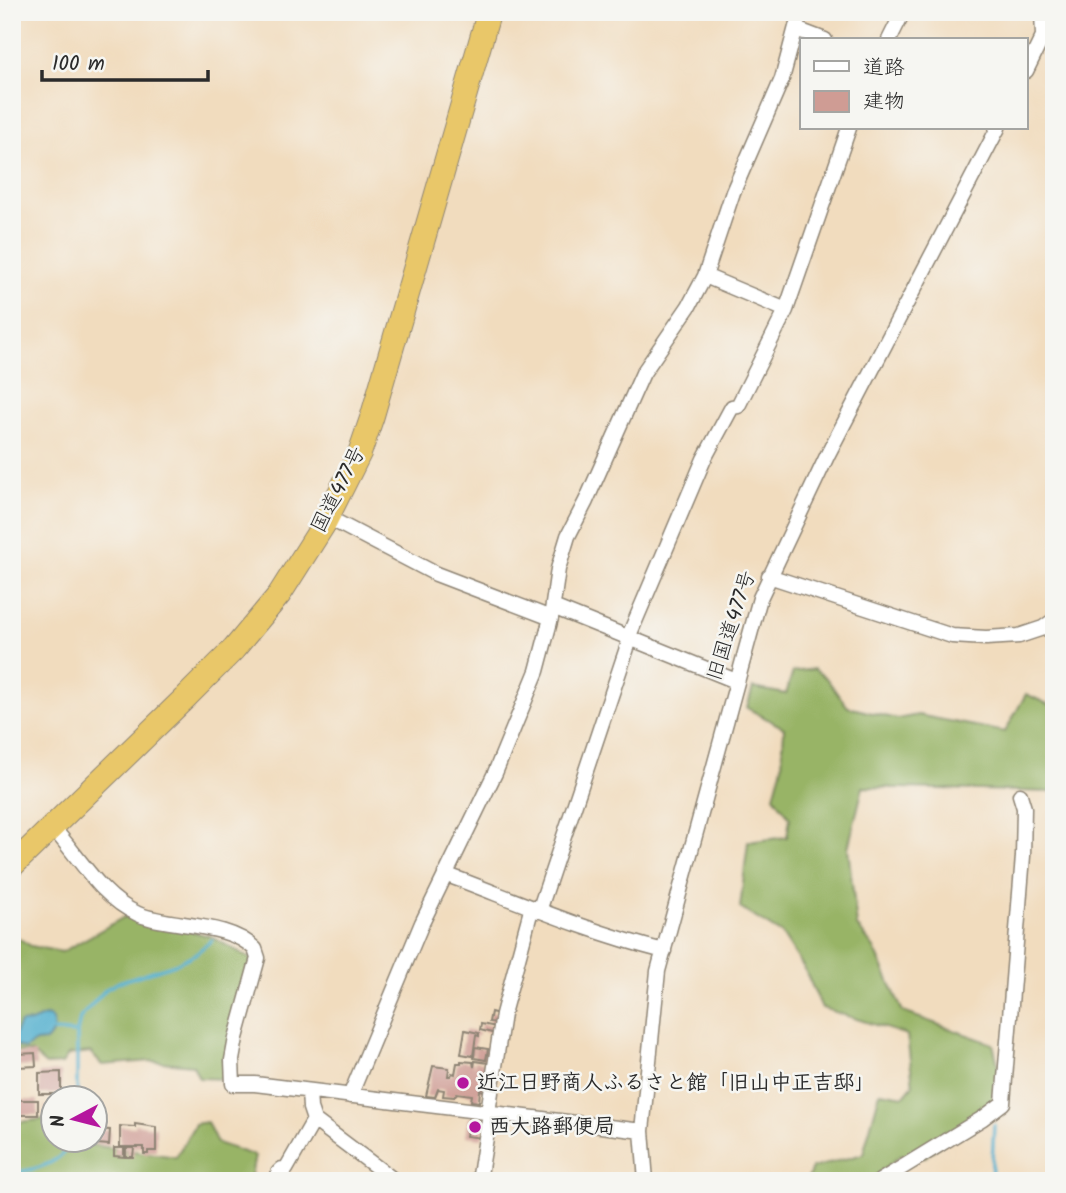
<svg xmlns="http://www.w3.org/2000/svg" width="1066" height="1193" font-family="Kalam,'Klee One',sans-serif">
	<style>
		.forest { fill: #98b466; stroke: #627048; stroke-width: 2 }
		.water { fill: #4faece; stroke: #3d6c7c; stroke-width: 2 }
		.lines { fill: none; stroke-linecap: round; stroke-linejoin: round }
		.stream { stroke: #4faece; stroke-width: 3.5 }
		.building { fill: #cf9c94 }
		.minor-casing { stroke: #8e8474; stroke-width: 17 }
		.trunk-casing { stroke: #8e8474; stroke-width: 25 }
		.minor { stroke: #fff; stroke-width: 14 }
		.trunk { stroke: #e9c769; stroke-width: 23 }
		.poi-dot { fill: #b5179e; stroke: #f6f6f2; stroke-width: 2.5 }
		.labels { text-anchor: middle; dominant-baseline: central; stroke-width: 5; stroke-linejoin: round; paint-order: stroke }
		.street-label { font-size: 21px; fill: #2b2b2b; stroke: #f6f6f2 }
		.poi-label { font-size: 21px; font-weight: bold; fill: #2b2b2b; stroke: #f6f6f2; text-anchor: start }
	</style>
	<rect width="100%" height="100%" fill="#f6f6f2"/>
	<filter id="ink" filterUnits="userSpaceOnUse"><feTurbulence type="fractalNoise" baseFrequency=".0143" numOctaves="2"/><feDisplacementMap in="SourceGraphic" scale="14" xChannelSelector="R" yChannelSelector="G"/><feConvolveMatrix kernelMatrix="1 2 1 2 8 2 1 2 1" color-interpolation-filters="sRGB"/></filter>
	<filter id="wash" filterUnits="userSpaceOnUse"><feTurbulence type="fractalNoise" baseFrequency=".00686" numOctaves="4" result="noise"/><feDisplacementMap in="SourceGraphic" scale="28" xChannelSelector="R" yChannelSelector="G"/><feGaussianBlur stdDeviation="1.57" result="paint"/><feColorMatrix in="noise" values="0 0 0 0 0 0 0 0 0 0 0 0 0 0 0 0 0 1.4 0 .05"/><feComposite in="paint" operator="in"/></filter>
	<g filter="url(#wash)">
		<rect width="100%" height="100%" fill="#f1dcbe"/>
		<path class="forest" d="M814,669l12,9 22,29 49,12 21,-4 87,17 21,-38 26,12 2,-1v87l-191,-5 -15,61 9,78 17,22 29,64 90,32 8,33 -10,28 -66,52 -24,-2 -31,26h-63l5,-13 51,-14 17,-62 24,4 9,-11 -6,-50 -85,-27 -18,-40 -22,-34 -42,-26 8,-66 39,-5 3,-19 -16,-22 8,-30 2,-38 -37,-20 6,-20 33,6 7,-22z
			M126,916l84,20 43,24 -25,119 -29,-1 -6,-13 -41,-4 -50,4 -12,-13 -22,3 -6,9 -16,1 -15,-13h-19v-118l19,12 31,6z
			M52,1118v22l21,1 10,3 93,13 19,-33 12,-2 10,21 38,13 -5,25h-211l-27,-3v-55z"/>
		<path class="water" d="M45,1016l5,1c7,9 3,17 -4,24l-10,1 -12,7 -10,-4 -1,-7 7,-15 11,-1z"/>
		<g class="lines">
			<path class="stream" d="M53,1031l24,2
				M77,1098v-65l3,-15 26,-29 13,-7 56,-18 20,-10 17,-14
				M12,1173c22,-3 51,-9 59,-33
				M991,1181l3,-56"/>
		</g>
		<g id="blocks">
			<path class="building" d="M491,1012l8,2 -1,9 -9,-1z
				M481,1024l16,3 -1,7 -16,-4z
				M465,1030l14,3v3l-3,-1 -3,21 -12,-2z
				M475,1047l13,2 -2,11 -12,-2z
				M35,1053l1,13 -18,1v-13z
				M461,1061l12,1 1,5 1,-6 14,2 -4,28 -5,-1 -1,12 -8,-1 1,-6 -15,-2 -3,4 -11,-1 1,-6 -6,-1 -3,8 -9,-1 7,-30 16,2 -1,8h3l1,-3 3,1 2,-11h4z
				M61,1072v22h-22v-21z
				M12,1100h26v15h-26z
				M45,1106h7v9h-6z
				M469,1117l16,3 -3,18 -16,-2z
				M135,1124l21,3v24h-8v3h-4v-7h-24v-21l15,1z
				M94,1129l16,1 -1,15 -24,-2 1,-3h8z
				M114,1148h10v9l-10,-1z
				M126,1148h8l-1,9h-7z"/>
		</g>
	</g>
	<g filter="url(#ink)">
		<use href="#blocks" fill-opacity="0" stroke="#8e8474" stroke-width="2"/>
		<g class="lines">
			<g class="minor-casing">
				<path id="minor" d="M796,29l29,11
					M889,40l14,-28
					M1026,71l17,-35 -1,-24
					M705,276l81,34
					M327,517l109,57 115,44
					M769,576l183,60 34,2 33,-2 24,-8 11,-8
					M553,607l183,74
					M628,638l76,-179 28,-52 6,-1 48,-96 63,-182
					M52,827c27,29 48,70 86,87 32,14 90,7 117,35l3,9 -22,80 -4,22 1,24h22l387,47
					M445,874c72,27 143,58 219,77
					M539,911l91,-272
					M309,1091l1,17 4,12 81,61
					M350,1096l72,-173 73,-150 42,-102 14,-53 7,-49 10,-33 18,-35 57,-128 46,-67 16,-30 28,-84 49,-113 18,-67
					M488,1112l15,-98 28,-104h5
					M275,1181l3,-8 4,-4h4l28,-49
					M479,1181l11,-68
					M646,1181l-4,-50 16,-160 102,-373 68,-144 170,-326
					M880,1181l103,-63 20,-15 20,-247 1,-48 -4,-13"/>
			</g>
			<g class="trunk-casing">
				<path id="trunk" d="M12,866l173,-168 49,-49 45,-54 45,-71 36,-72 12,-35 117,-405"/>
			</g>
			<use href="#minor" class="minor"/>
			<use href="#trunk" class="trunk"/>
		</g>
	</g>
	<g class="poi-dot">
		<circle cx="463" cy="1083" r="7"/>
		<circle cx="475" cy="1127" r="7"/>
	</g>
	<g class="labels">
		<g class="street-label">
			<text transform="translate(339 490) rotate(-63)">国道477号</text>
			<text transform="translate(732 626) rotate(-72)">旧国道477号</text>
		</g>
		<g class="poi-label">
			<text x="477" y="1083">近江日野商人ふるさと館「旧山中正吉邸」</text>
			<text x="489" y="1127">西大路郵便局</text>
		</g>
	</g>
	<rect width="1066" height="1193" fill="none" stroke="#f6f6f2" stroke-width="42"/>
	<rect x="800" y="38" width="228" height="91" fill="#f6f6f2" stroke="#a5a5a2" stroke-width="2"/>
	<rect x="814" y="61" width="35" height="10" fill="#ffffff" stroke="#a5a5a2" stroke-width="2"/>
	<text x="863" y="74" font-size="21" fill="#2b2b2b">道路</text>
	<rect x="814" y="91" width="35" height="21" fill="#cf9c94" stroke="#a5a5a2" stroke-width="2"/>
	<text x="863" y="108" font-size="21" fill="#2b2b2b">建物</text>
	<g transform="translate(74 1119) rotate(263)"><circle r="33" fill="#f6f6f2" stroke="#a5a5a2" stroke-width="2"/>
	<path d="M0-5L12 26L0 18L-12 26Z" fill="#b5179e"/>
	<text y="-10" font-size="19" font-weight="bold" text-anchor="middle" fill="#2b2b2b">N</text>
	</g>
	<path d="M42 70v10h166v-10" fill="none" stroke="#2b2b2b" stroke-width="3.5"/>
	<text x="52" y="70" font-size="21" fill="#2b2b2b" stroke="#f6f6f2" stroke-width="5" paint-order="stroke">100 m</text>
</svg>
